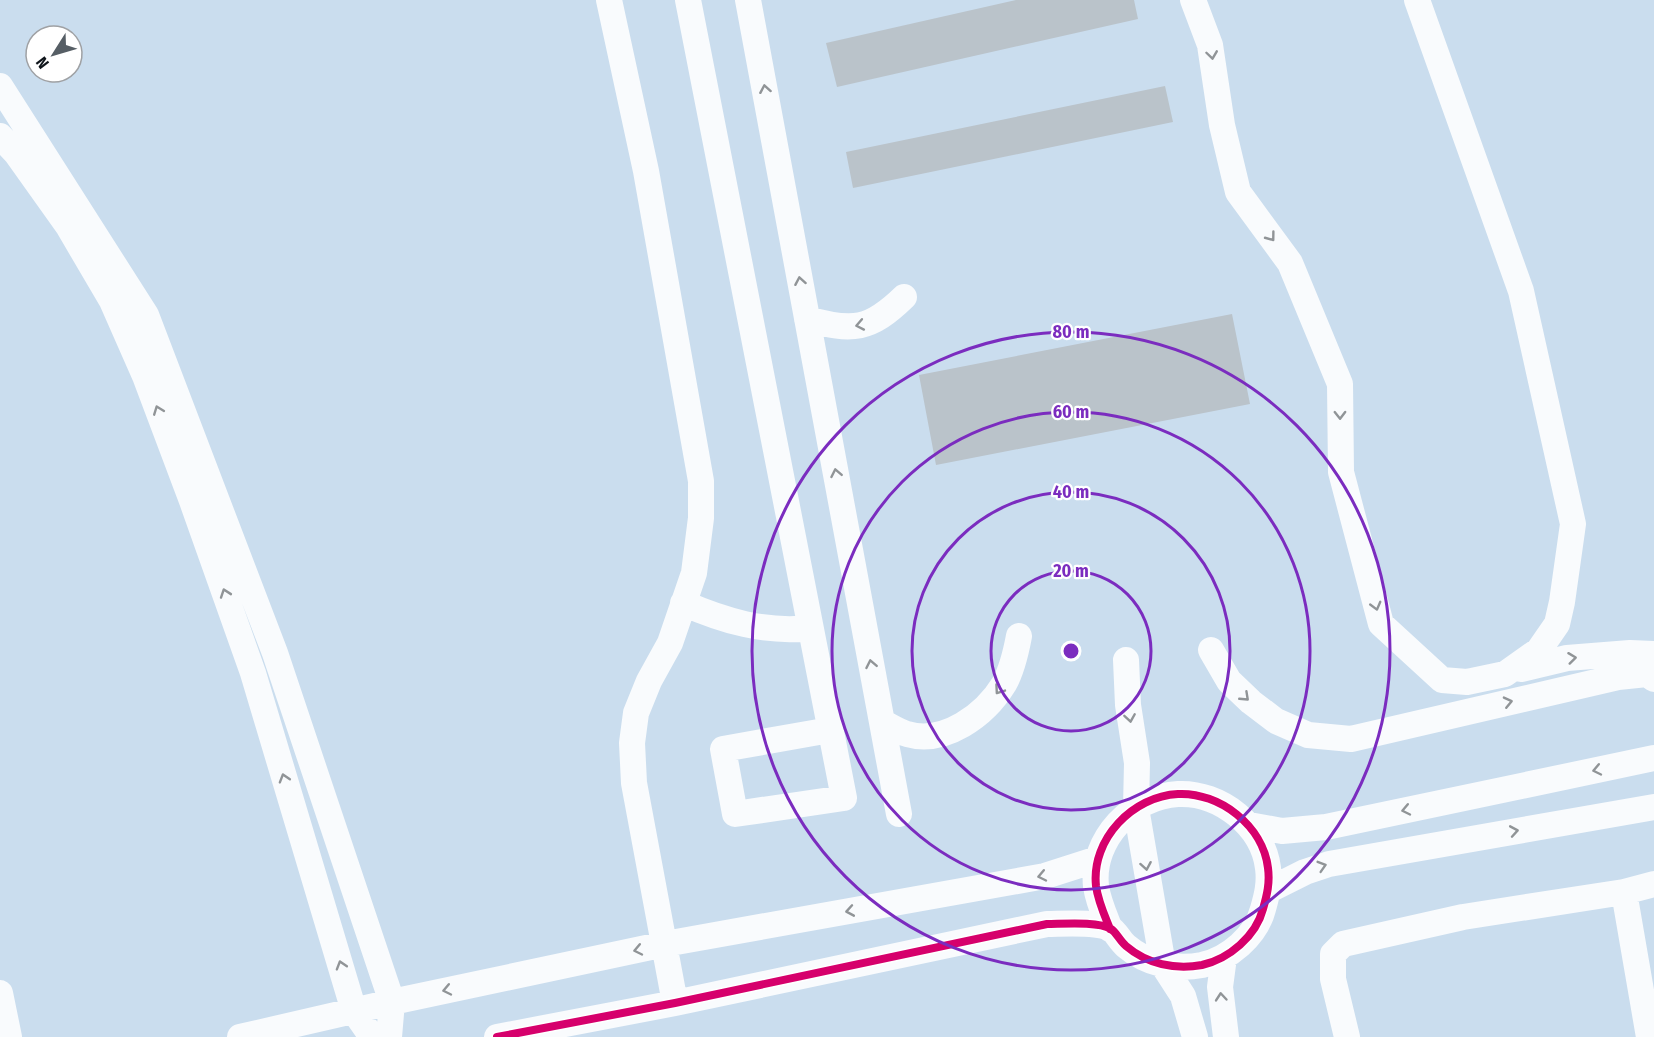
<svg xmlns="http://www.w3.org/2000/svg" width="1654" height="1037" font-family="'Fira Sans Condensed',sans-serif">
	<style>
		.built { fill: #caddee; fill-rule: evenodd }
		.building { fill: #bac3ca }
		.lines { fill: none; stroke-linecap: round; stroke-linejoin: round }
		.minor { stroke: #f9fbfd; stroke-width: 26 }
		.cycleway-casing { stroke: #fff; stroke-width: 11 }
		.cycleway { stroke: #d6006c; stroke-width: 8 }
		.oneway { stroke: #909497 }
		.ring { fill: none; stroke: #7b2cbf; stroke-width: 3 }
		.centre { fill: #7b2cbf; stroke: #fff; stroke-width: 3 }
		.ring-label { font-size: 18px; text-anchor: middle; font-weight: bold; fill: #7b2cbf; stroke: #fff; stroke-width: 4.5; stroke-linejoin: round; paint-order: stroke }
	</style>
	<rect width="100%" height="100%" fill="#dae5ef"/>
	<path class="built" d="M0,0h1654v1037h-1654zM36,36h36v36h-36z"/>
	<path class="building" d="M1016,0h118l4,19 -301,68 -11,-44z
		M1165,86l8,36 -320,66 -7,-36z
		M1232,314l18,90 -314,61 -17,-90z"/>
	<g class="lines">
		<path class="minor" d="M609,0l37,171 55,310v37l-7,55 -24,70 -21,38 -13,32 -4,30 2,40 41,220
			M688,0l156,798 -109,16 -12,-65 107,-19
			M748,0l151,814
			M1193,0l17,45 12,80 16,67 52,71 50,121 1,88 40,152 61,56 25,2 38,-8 34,-24 18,-26 5,-22 11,-78 -52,-233 -104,-291
			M0,86l146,229 129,338 117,349 -3,35
			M0,136l16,17 52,73 44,75 33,75 47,125 61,172 101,338 18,26
			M807,319c46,13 63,11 97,-22
			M683,603c41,18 82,30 127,25
			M1211,650l18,31 22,21 25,19 32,14 43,4 267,-62 29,-3 7,5
			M1126,660l2,45 9,58 -1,45 27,157 20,31 12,41
			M1521,669l46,-11 63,-5 24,1
			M882,722c8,4 17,10 25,12 38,11 78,-19 97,-50 8,-14 12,-32 15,-48
			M1249,825l33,6 44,-4 328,-69
			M1269,890l36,-18 24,-8 325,-57
			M1624,892l25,145
			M1224,957l-4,30 6,50
			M0,993l9,44
			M240,1037l152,-35 273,-58 380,-68 53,-17
			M497,1037l178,-34 372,-79c15,0 51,-3 64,5 5,3 9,12 15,17 21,18 49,24 76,19 27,-6 54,-29 61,-56 4,-14 7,-26 5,-41 -5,-42 -48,-76 -90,-74 -45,2 -87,45 -82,92 2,15 8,28 14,43
			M1347,1037l-14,-58v-25l10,-10 120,-27 161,-25 30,-8"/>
		<g class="cycleway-casing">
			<path id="cycleway" d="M497,1037l178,-34 372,-79c15,0 51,-3 64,5 5,3 9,12 15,17 21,18 49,24 76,19 27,-6 54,-29 61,-56 4,-14 7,-26 5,-41 -5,-42 -48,-76 -90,-74 -45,2 -87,45 -82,92 2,15 8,28 14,43"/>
		</g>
		<use href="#cycleway" class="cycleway"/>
	</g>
	<defs><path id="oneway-chevron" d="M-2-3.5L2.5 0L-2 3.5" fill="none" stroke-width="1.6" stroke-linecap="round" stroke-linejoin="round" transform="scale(1.5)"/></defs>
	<g class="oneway">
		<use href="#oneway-chevron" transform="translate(1212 55) rotate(82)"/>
		<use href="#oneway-chevron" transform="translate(765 89) rotate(-100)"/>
		<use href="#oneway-chevron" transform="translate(1271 237) rotate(53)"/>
		<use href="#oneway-chevron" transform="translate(800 281) rotate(-100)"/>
		<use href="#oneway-chevron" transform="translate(860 325) rotate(169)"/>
		<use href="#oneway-chevron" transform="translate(158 410) rotate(-111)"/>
		<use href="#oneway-chevron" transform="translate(1340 415) rotate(89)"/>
		<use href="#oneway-chevron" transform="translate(836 473) rotate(-101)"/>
		<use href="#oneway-chevron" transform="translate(225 593) rotate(-109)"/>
		<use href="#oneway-chevron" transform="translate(1376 606) rotate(75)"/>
		<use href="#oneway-chevron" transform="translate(1572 658) rotate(-7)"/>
		<use href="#oneway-chevron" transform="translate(871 664) rotate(-101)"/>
		<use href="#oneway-chevron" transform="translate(999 690) rotate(125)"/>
		<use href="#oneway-chevron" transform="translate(1245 697) rotate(43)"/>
		<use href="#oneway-chevron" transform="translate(1508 702) rotate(-13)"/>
		<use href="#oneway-chevron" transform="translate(1130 718) rotate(81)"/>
		<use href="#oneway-chevron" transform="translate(1597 770) rotate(168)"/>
		<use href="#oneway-chevron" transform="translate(284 778) rotate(-107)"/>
		<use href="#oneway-chevron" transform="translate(1406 810) rotate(168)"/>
		<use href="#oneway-chevron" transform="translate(1514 831) rotate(-10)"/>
		<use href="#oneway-chevron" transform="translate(1146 866) rotate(80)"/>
		<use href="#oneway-chevron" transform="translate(1322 866) rotate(-17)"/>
		<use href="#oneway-chevron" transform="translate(1042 876) rotate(168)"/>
		<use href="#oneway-chevron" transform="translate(850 911) rotate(170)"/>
		<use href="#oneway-chevron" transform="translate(638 950) rotate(168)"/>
		<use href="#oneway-chevron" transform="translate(341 965) rotate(-107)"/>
		<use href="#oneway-chevron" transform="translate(447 990) rotate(168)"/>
		<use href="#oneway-chevron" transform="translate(1221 997) rotate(-95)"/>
	</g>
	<g class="ring">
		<circle cx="1071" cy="651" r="80"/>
		<circle cx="1071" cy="651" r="159"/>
		<circle cx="1071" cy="651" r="239"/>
		<circle cx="1071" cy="651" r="319"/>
	</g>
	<circle cx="1071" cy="651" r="9" class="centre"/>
	<g class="ring-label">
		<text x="1071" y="338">80 m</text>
		<text x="1071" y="418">60 m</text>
		<text x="1071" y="498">40 m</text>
		<text x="1071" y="577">20 m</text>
	</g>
	<g transform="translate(54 54) rotate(233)"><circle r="28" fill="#ffffff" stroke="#9fa1a4" stroke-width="1.5"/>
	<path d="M0-4.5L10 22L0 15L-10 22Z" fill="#565e65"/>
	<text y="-9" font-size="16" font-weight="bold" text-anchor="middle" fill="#0f151b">N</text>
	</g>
</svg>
